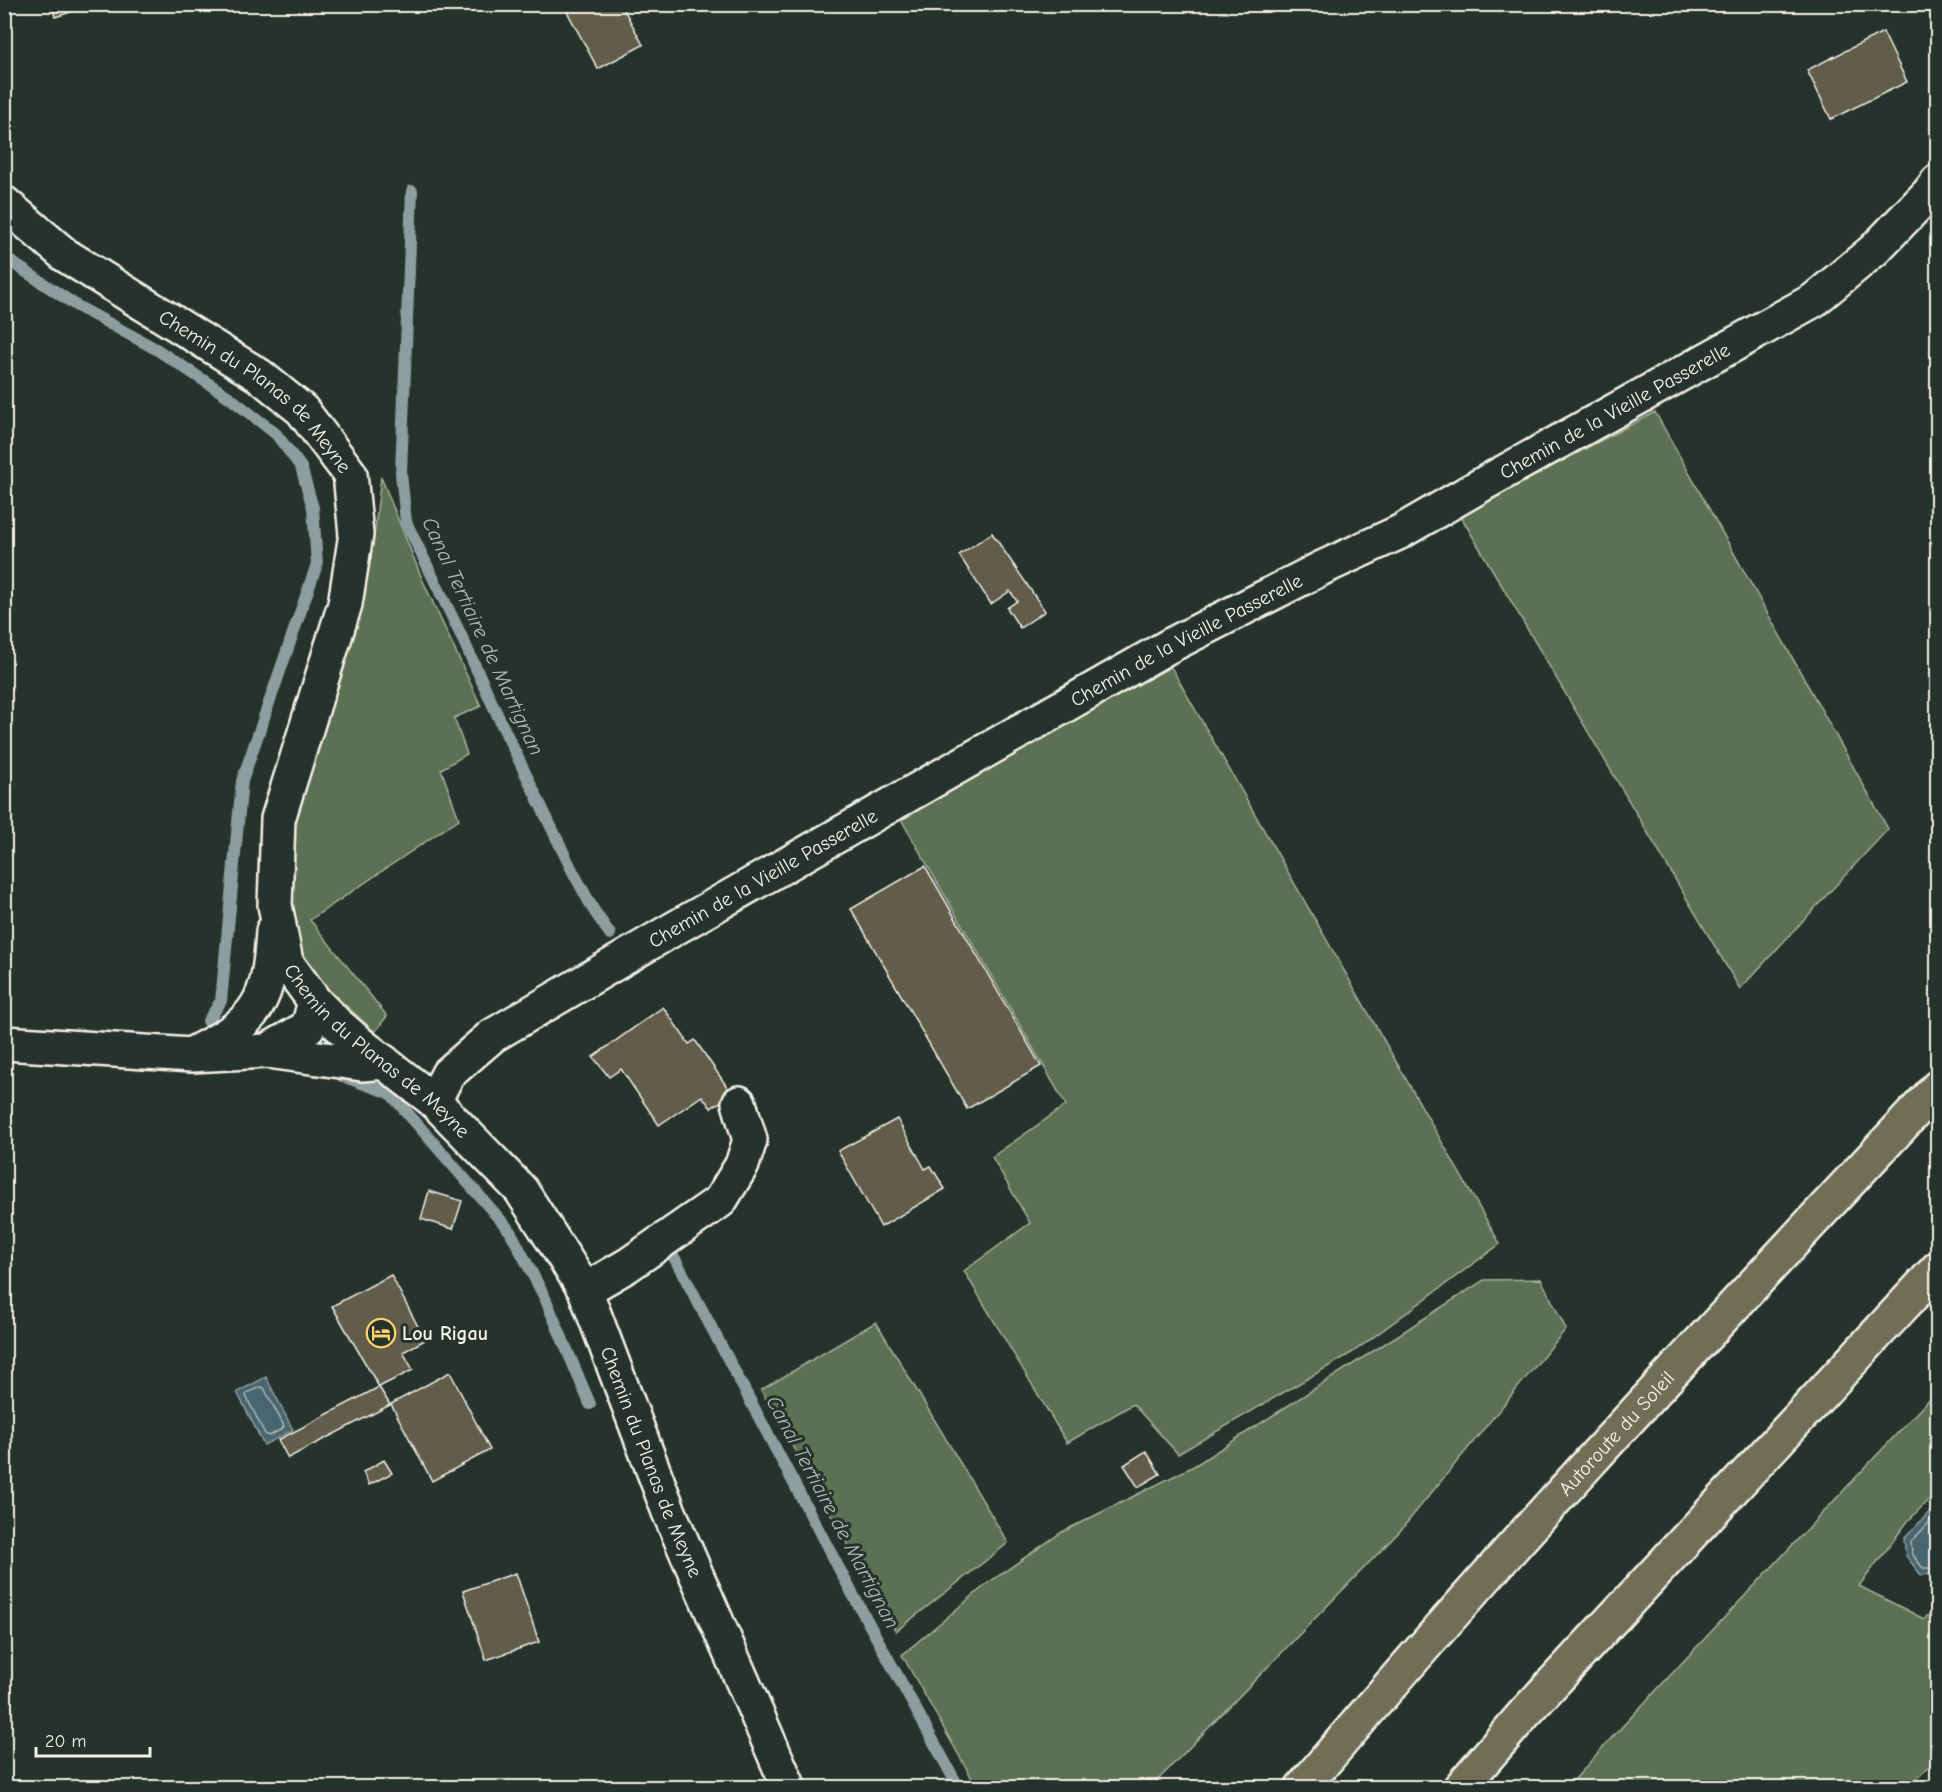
<svg xmlns="http://www.w3.org/2000/svg" width="1942" height="1792" font-family="'Comic Neue',sans-serif">
	<style>
		.green { fill: #5b6f52; stroke: #a8b09d; stroke-width: 1.5 }
		.water { fill: #4a656f; stroke: #8e9d9f; stroke-width: 1.5 }
		.lines { fill: none; stroke-linecap: round; stroke-linejoin: round }
		.shore { stroke: #b0b9b8; stroke-width: 1.5 }
		.stream { stroke: #8e9d9f; stroke-width: 12 }
		.building { fill: #625d4b; stroke: #f4f1e8; stroke-width: 1.5 }
		.minor-casing { stroke: #f4f1e8; stroke-width: 38 }
		.highway-casing { stroke: #f4f1e8; stroke-width: 38 }
		.minor { stroke: #26332d; stroke-width: 33 }
		.highway { stroke: #716e59; stroke-width: 33 }
		.labels { text-anchor: middle; dominant-baseline: central; stroke-width: 6; stroke-linejoin: round; paint-order: stroke }
		.street-label { font-size: 20px; fill: #f4f1e8; stroke: #26332d }
		.poi-label { font-size: 20px; font-weight: bold; fill: #f4f1e8; stroke: #26332d; text-anchor: start }
		.water-label { font-size: 21px; font-style: italic; fill: #b0b9b8; stroke: #26332d }
	</style>
	<rect width="100%" height="100%" fill="#26332d"/>
	<filter id="ink" filterUnits="userSpaceOnUse"><feTurbulence type="fractalNoise" baseFrequency=".0167" numOctaves="2"/><feDisplacementMap in="SourceGraphic" scale="12" xChannelSelector="R" yChannelSelector="G"/><feConvolveMatrix kernelMatrix="1 2 1 2 8 2 1 2 1" color-interpolation-filters="sRGB"/></filter>
	<g filter="url(#ink)">
		<path class="green" d="M1655,412l233,417 -148,160 -280,-474z
			M381,477l42,104 58,125 -27,12 13,36 -26,15 18,50 -149,101 77,96 -12,16 -37,-34 -33,-27 -19,-65v-46l11,-50 62,-205 14,-60z
			M1171,667l329,577 -147,108 -175,102 -45,-50 -66,39 -103,-172 66,-48 -38,-66 74,-52 -168,-291z
			M1541,1279l25,50 -166,202 -249,256h-174l-75,-132 86,-72 74,-51 132,-66 290,-186z
			M876,1322l132,221 -112,88 -135,-241z
			M1937,1391v100l-29,30 -49,65 65,33 13,-13 1,151 -29,30h-341l35,-40z"/>
		<path class="water" d="M266,1377l27,53 -29,15 -27,-53z
			M1937,1504v68l-2,2 -14,1 -15,-19 -2,-17z"/>
		<g class="lines">
			<path class="shore" d="M261,1387l3,1 20,38 -2,3 -13,7 -4,-2 -19,-38 1,-3z
				M1938,1513l-27,29 1,12 11,14h15"/>
			<path class="stream" d="M412,191l-11,282 5,49 54,111 42,92 70,145 21,39 17,25
				M4,257l73,49 79,43 73,48 47,37 25,33 12,41 4,56 -75,217 -21,220 -13,20
				M342,1076l48,17 120,138 35,67 45,106
				M673,1255l179,338 107,195"/>
		</g>
		<path class="building" d="M52,4h24l1,6 -22,7z
			M563,4h58l22,41 -45,24z
			M1883,32l24,50 -76,37 -24,-49z
			M992,533l53,78 -25,17 -13,-20 10,-7 -7,-10 -19,13 -32,-49z
			M925,866l116,200 -74,43 -116,-200z
			M663,1007l26,37 6,-4 37,54 -21,14 -9,-12 -43,29 -38,-56 -12,8 -16,-20z
			M897,1119l28,50 6,-3 14,23 -64,38 -43,-76z
			M429,1191l33,10 -9,28 -32,-10z
			M391,1275l34,65 -22,12 10,18 -34,17 -47,-81z
			M450,1372l40,78 -58,31 -41,-77z
			M379,1387l11,18 -102,53 -10,-18z
			M1146,1451l14,23 -22,13 -14,-22z
			M384,1460l8,13 -23,12 -6,-13z
			M516,1573l23,69 -53,18 -23,-69z"/>
		<g class="lines">
			<g class="minor-casing">
				<g id="minor">
					<path id="s1" d="M4,203l61,52 195,121 42,34 48,64 6,60 -11,70 -67,215 -3,86 11,57 29,40 20,20 24,21 75,58 87,89 64,100 84,222 120,276"/>
					<path d="M4,1043l188,12 75,-4 95,13 22,-2"/>
					<path d="M267,1051l41,-24 7,-25"/>
					<path d="M196,1052c63,-32 73,-50 77,-121"/>
					<path id="s2" d="M434,1101l14,-27 44,-38 178,-105 499,-285 153,-78 78,-36 90,-52 324,-180 60,-50 55,-57 9,-12"/>
					<path d="M585,1290l43,-25 92,-64 22,-36 8,-25 -11,-37"/>
				</g>
			</g>
			<g class="highway-casing">
				<g id="highway">
					<path id="s3" d="M1302,1788c204,-241 421,-471 636,-701"/>
					<path d="M1460,1788l64,-74 414,-446"/>
				</g>
			</g>
			<use href="#minor" class="minor"/>
			<use href="#highway" class="highway"/>
		</g>
	</g>
	<defs>
		<g id="hotel-ring" transform="scale(1.5)"><circle r="9.5" fill="#26332d" stroke="#ffd166" stroke-width="1.5"/><path d="M-6-4.5h1.5V1H6V5H4.5V3h-9V5H-6ZM-4 0a1.8 1.8 0 1 1 3.6 0ZM.5 0V-2.5h3Q6-2.5 6 0Z" fill="#ffd166"/></g>
	</defs>
	<g fill-rule="evenodd">
		<use href="#hotel-ring" x="381" y="1333"/>
	</g>
	<g class="labels">
		<g class="street-label">
			<text stroke="none"><textPath href="#s1" startOffset="316">Chemin du Planas de Meyne</textPath></text>
			<text stroke="none"><textPath href="#s2" startOffset="1374">Chemin de la Vieille Passerelle</textPath></text>
			<text stroke="none"><textPath href="#s2" startOffset="888">Chemin de la Vieille Passerelle</textPath></text>
			<text stroke="none"><textPath href="#s2" startOffset="402">Chemin de la Vieille Passerelle</textPath></text>
			<text stroke="none"><textPath href="#s1" startOffset="1072">Chemin du Planas de Meyne</textPath></text>
			<text stroke="none"><textPath href="#s3" startOffset="474">Autoroute du Soleil</textPath></text>
			<text stroke="none"><textPath href="#s1" startOffset="1576">Chemin du Planas de Meyne</textPath></text>
		</g>
		<g class="poi-label">
			<text x="402" y="1333">Lou Rigau</text>
		</g>
		<g class="water-label">
			<text transform="translate(483 636) rotate(65)">Canal Tertiaire de Martignan</text>
			<text transform="translate(833 1512) rotate(62)">Canal Tertiaire de Martignan</text>
		</g>
	</g>
	<rect width="1942" height="1792" fill="none" stroke="#26332d" stroke-width="24"/>
	<rect x="12" y="12" width="1918" height="1768" fill="none" stroke="#f4f1e8" stroke-width="2" filter="url(#ink)"/>
	<path d="M36 1747v9h114v-9" fill="none" stroke="#f4f1e8" stroke-width="3"/>
	<text x="45" y="1747" font-size="18" fill="#f4f1e8" stroke="#26332d" stroke-width="4.5" paint-order="stroke">20 m</text>
</svg>
